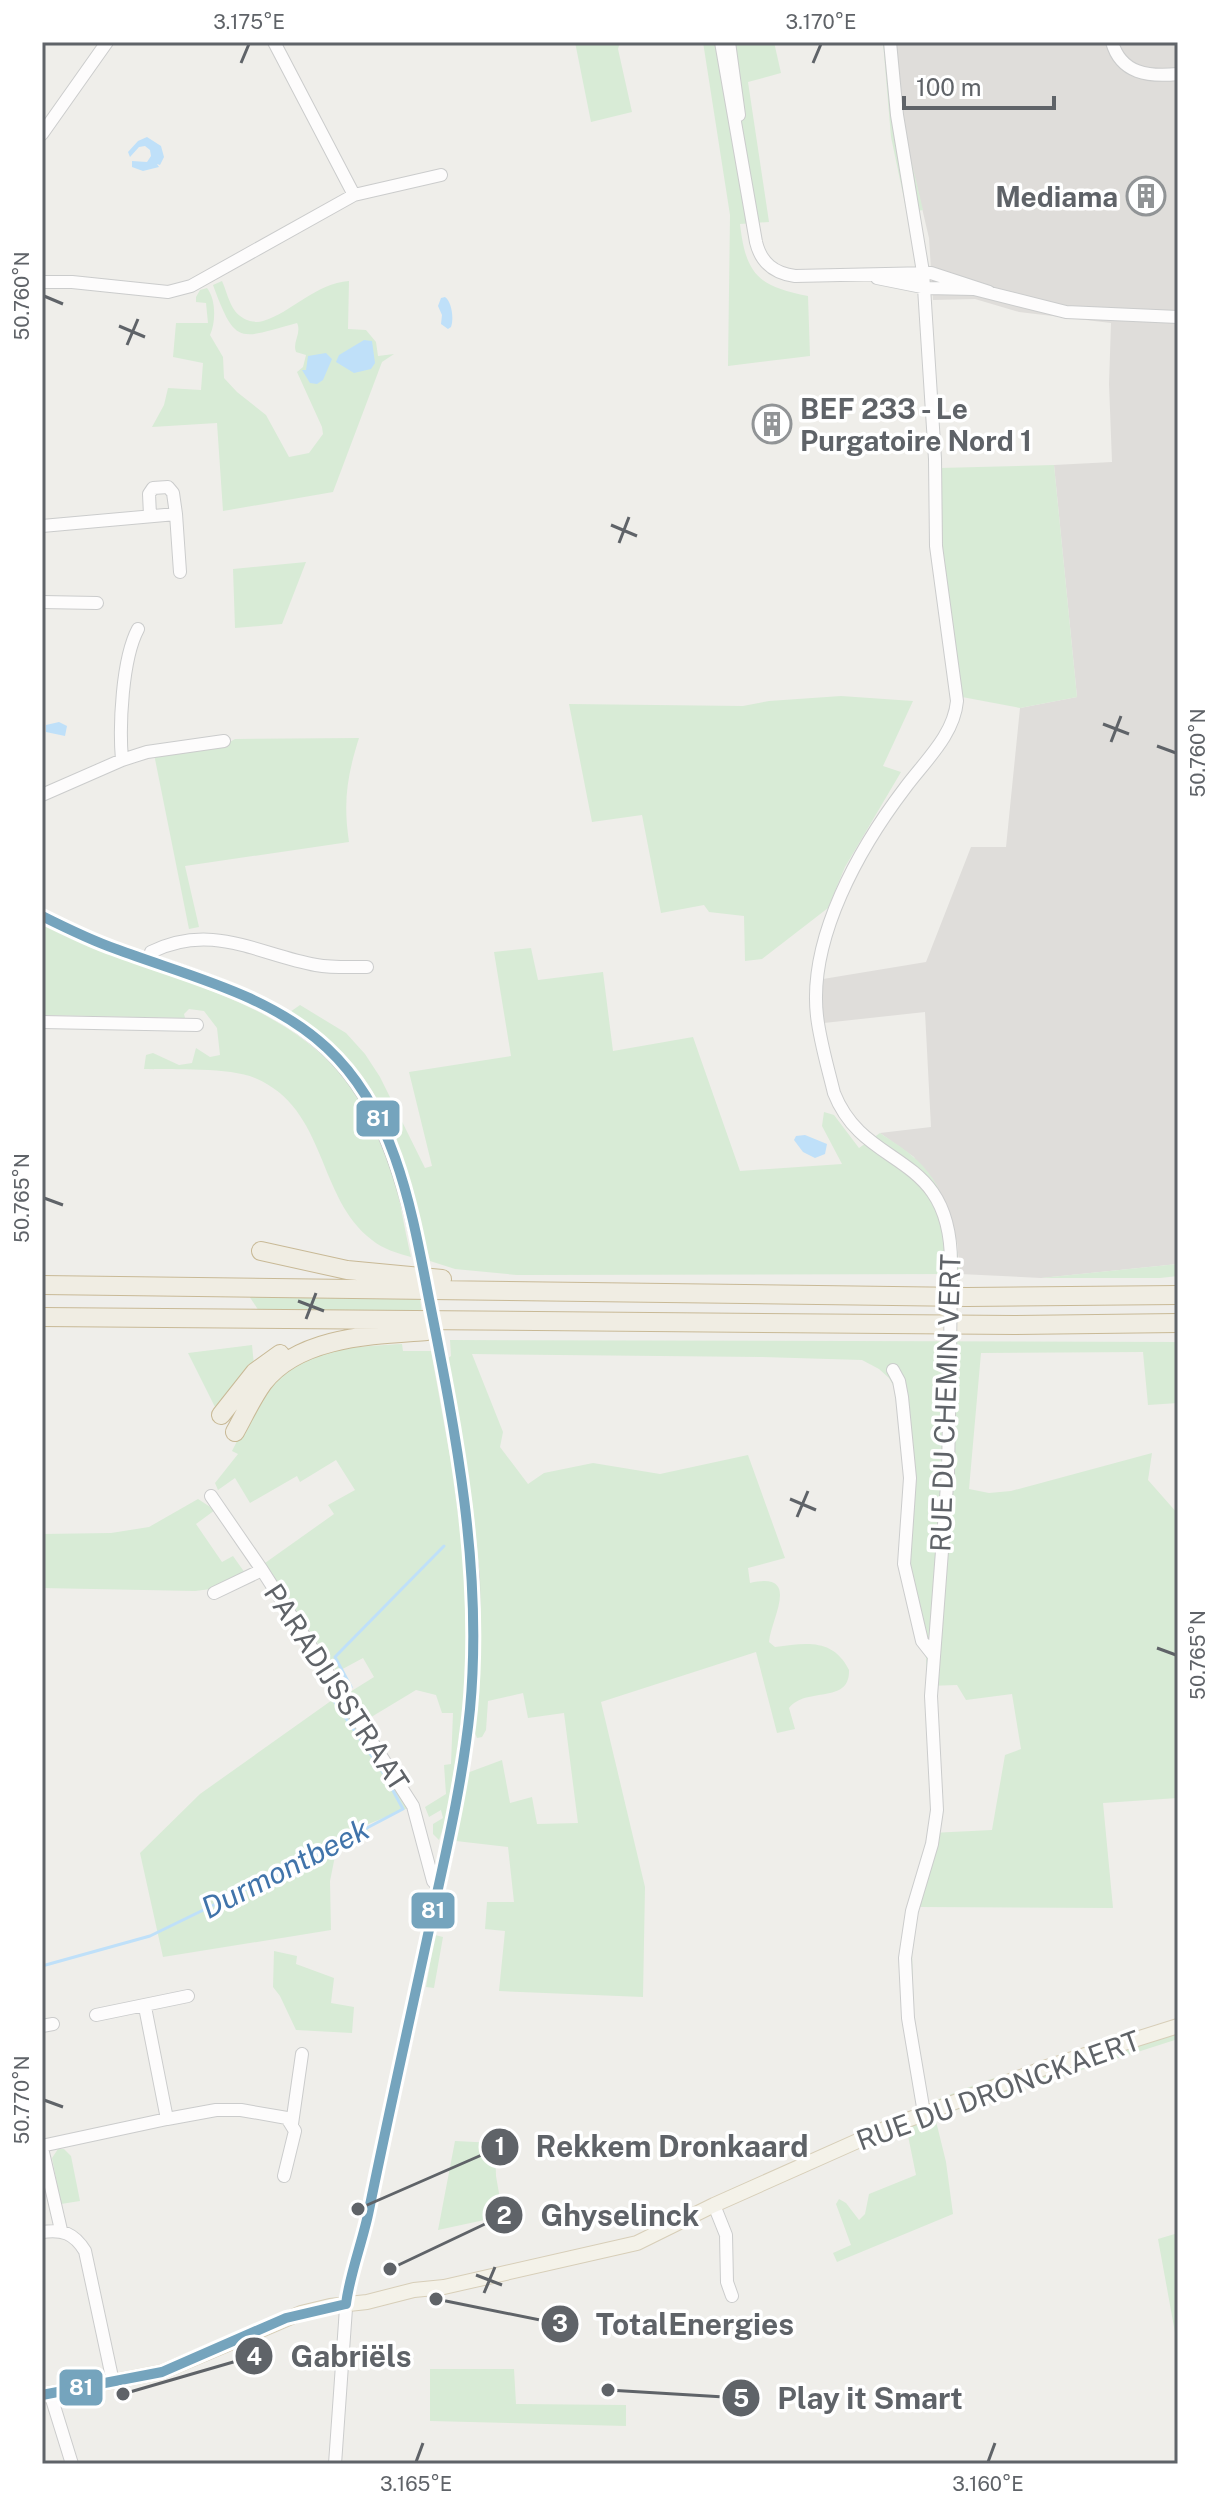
<svg xmlns="http://www.w3.org/2000/svg" width="1220" height="2506" font-family="'Public Sans',sans-serif">
	<style>
		.industrial { fill: #dfddda }
		.green { fill: #d8ebd6 }
		.water { fill: #bfe0f9 }
		.lines { fill: none; stroke-linecap: round; stroke-linejoin: round }
		.stream { stroke: #bfe0f9; stroke-width: 3 }
		.minor-casing { stroke: #cbcccc; stroke-width: 14 }
		.major-casing { stroke: #d7ceb8; stroke-width: 16 }
		.highway-casing { stroke: #c8b996; stroke-width: 20 }
		.minor { stroke: #fdfcfc; stroke-width: 12 }
		.major { stroke: #f4f2e9; stroke-width: 14 }
		.highway { stroke: #f0ede3; stroke-width: 18 }
		.minor-bridge-casing { stroke: #cbcccc; stroke-width: 14; stroke-linecap: butt }
		.minor-bridge { stroke: #fdfcfc; stroke-width: 12 }
		.bus-1-casing { stroke: #fff; stroke-width: 16 }
		.bus-1 { stroke: #75a4bd; stroke-width: 10 }
		.ticks { fill: none; stroke: #5f6368; stroke-width: 3 }
		.labels { text-anchor: middle; dominant-baseline: central; stroke-width: 7; stroke-linejoin: round; paint-order: stroke }
		.poi-label { font-size: 28px; font-weight: bold; fill: #5f6368; stroke: #fff; text-anchor: end }
		.street-label { font-size: 28px; fill: #5f6368; stroke: #fff }
		.water-label { font-size: 30px; font-style: italic; fill: #4174aa; stroke: #fff }
		.leader { fill: none; stroke: #5f6368; stroke-width: 3 }
		.callout-dot { fill: #5f6368; stroke: #fff; stroke-width: 3 }
		.mark-label { font-size: 24px; text-anchor: middle; font-weight: bold; fill: #fff }
		.callout-label { font-size: 30px; text-anchor: middle; font-weight: bold; fill: #5f6368; stroke: #fff; stroke-width: 7; stroke-linejoin: round; paint-order: stroke }
		.line-badge { stroke: #fff; stroke-width: 3 }
		.badge-label { font-size: 22px; text-anchor: middle; font-weight: bold; fill: #fff }
		.neatline { fill: none; stroke: #5f6368; stroke-width: 3 }
		.ticks-label { font-size: 20px; text-anchor: middle; fill: #5f6368 }
	</style>
	<rect width="100%" height="100%" fill="#efeeea"/>
	<path class="industrial" d="M893,42h285v1222l-137,14 -81,-4 -3,-33 -43,-84 -34,-24 51,-6 -6,-115 -101,11 -3,-20 2,-24 103,-17 45,-115h35l14,-139 57,-11 -23,-232 58,-3 -3,-78 2,-61 -92,-11 -44,-13 -42,1 -4,-62 -28,-120z"/>
	<path class="green" d="M575,42h45l-2,7 14,63 -41,10z
		M703,42h71l7,31 -33,9 21,140 -29,2c6,52 19,62 68,72l2,60 -82,10 2,-151z
		M883,42h10l8,76 22,92 -16,3 -16,-76z
		M222,281c4,9 7,22 13,30 6,8 18,13 28,10 28,-8 53,-38 86,-40l-1,48 18,1 10,12 2,14 16,-2 -12,8 -49,130 -110,19 -6,-88 -65,4 12,-22 4,-17 33,2 2,-27 -30,-6 3,-34h32l-2,-20 -10,-1v-5l4,-7 7,-2c9,11 9,34 3,47l13,22 1,21 13,14 29,23 23,42 20,-4 14,-19 -1,-7 -25,-55 6,-5 3,-12 -10,-3c-4,-10 6,-19 1,-29 -57,15 -61,25 -84,-38z
		M1054,465l23,232 -57,11 -58,-11 -23,-171v-58z
		M306,562l-24,62 -47,4 -2,-59z
		M841,696l72,5 -30,65 18,6 -56,95 -17,41 -66,51 -17,2 -1,-45 -35,-4 -5,-7 -43,8 -19,-98 -50,7 -23,-118 174,2 26,-5z
		M359,738c-12,38 -16,64 -10,104l-164,24 14,61 -10,2 -35,-175 72,-10 9,-5z
		M42,923c137,72 295,69 349,245 9,29 13,60 20,89 -14,-4 -28,-8 -39,-17 -56,-43 -44,-131 -117,-162 -26,-11 -81,-8 -111,-9l2,-14 7,-2 26,12 13,-2 4,-15 14,9 10,-2 -3,-27 -13,-17 -15,-2 -5,5 1,4 -143,-3z
		M531,948l7,32 65,-8 10,79 80,-14 47,134 102,-7 -20,-38 2,-14 10,3 25,33 21,-15c10,7 22,14 31,22 36,28 45,77 49,119l-443,1 -62,-6 -25,-8c-17,-66 -32,-145 -78,-198 -18,-21 -40,-36 -62,-51l10,-7 46,28 19,21 15,23 45,91 7,-2 -23,-94 102,-16 -17,-104z
		M1178,1264v12l-18,2h-119z
		M249,1296l171,3 2,14 -163,-2z
		M450,1340l728,2v61l-30,2 -5,-53 -162,1 -12,136 20,4 22,-2 141,-38 -4,27 30,34v53l-3,1 3,19v211l-75,5 10,105 -194,-1 -7,44 2,67 -13,-37 30,-148 61,-3 13,-75 16,-6 -9,-55 -46,6 -9,-15 -29,1 -4,-56 -16,-64 7,-83 -18,-91 -8,-14 -10,-9 -17,-9 -102,-3 -288,-3 31,78 -3,15 28,37 16,-11 49,-10 67,11 88,-19 37,103 -37,10 2,15c52,-12 21,35 19,59l6,5c31,-4 58,-9 74,23 1,35 -43,16 -60,38l6,21 -18,4 -21,-81 -155,50 44,185 -2,110 -144,-6 6,-60 -20,-2 2,-27h27l-6,-55 -52,-6 11,-68 35,-13 8,43 22,-6 5,27 41,-1 -14,-110 -36,5 -5,-25 -35,8 -2,29 -4,7 -5,1 -3,-7 6,-155 -7,-68 -25,-150 3,-2z
		M402,1344l1,7h28l28,156 9,104 -6,109 -16,99 -7,21 -6,-6v-10l10,-6 -2,-8 -12,7 -4,-10 21,-13 -2,-29 7,-1 2,-51h-11l-6,-18 -20,-5 -48,29 -18,-27 24,-15 -11,-19 -26,14 -72,-109 69,-49 -6,-9 27,-15 -19,-30 -36,22 -3,-6 -47,27 -15,-25 -17,12 -3,-7 23,-29 -6,-3c8,-14 13,-32 22,-45 40,-58 83,-58 148,-62z
		M252,1345l2,20 -37,46 -29,-58z
		M198,1499l17,11 -19,14 26,38 11,-6 12,17 -34,16 -16,2 -153,-3v-54l69,-1 38,-6z
		M335,1698l73,110 -42,17 4,9 -32,7 -8,40 1,49 -168,27 -23,-104 60,-59z
		M435,1935l8,2 -9,51 -8,-1z
		M274,1951l23,5 -1,8 38,14 -3,25 23,4 -2,26 -56,-3 -16,-34 -7,-9z
		M1178,2019v20l-243,78 11,45 7,52 -116,48 -4,-9 18,-8 -15,-41 3,-5 7,4 13,17 6,-6 4,-20 47,-19 -10,-49 28,-8 -3,-16 54,-21z
		M455,2141l40,2 1,33 7,40 -65,14z
		M58,2149h6l7,7 9,45 -19,3 -9,-46z
		M1178,2233v116l-20,-110z
		M430,2369h84l2,35 110,1v21l-196,-5z"/>
	<path class="water" d="M147,137l14,9 3,11 -4,8 -3,-1 2,3 -16,4 -11,-4v-6l15,1 4,-6 -1,-6 -5,-4 -6,1 -9,10 -2,-5 10,-11z
		M445,297c7,5 9,22 6,30l-3,2 -7,-5 1,-9 -4,-9 3,-8z
		M364,340l8,1 3,22 -4,6 -17,4 -18,-11 3,-7z
		M326,353l6,6 -9,21 -6,4 -7,-1 -8,-13h4l2,-14z
		M59,722l8,4 -2,10 -19,-4v-7z
		M805,1135l22,9 -2,10 -10,4 -12,-6 -9,-12 2,-4z"/>
	<g class="lines">
		<path class="stream" d="M351,1687l-16,-30 109,-111
			M42,1966l108,-30 156,-76 97,-51 -19,-35 -52,-76"/>
		<g class="minor-casing">
			<path id="minor" d="M274,42l80,153
				M721,42l35,200c5,21 18,31 39,34l136,-3 58,19
				M729,42l10,73
				M890,42l7,73 26,157 12,187 1,87 21,155c-3,34 -32,60 -52,87 -45,59 -97,150 -88,228 3,26 11,52 17,77 31,79 117,56 117,170
				M1112,42c9,32 37,35 66,32
				M42,134l65,-92
				M877,278l50,10 47,1 92,23 112,5
				M42,282h30l96,10 23,-6 163,-91 87,-20
				M150,515l-1,-21 4,-6 15,-1 5,6 3,21
				M42,526l134,-12 4,58
				M42,602l55,1
				M122,760c-3,-34 0,-101 16,-131
				M42,795l80,-35 25,-8 77,-11
				M42,916c43,25 89,38 136,54 159,53 203,116 240,275
				M148,960l3,-8c61,-30 106,2 165,13 17,3 34,2 51,2
				M42,1022l155,3
				M893,1370l6,11 3,16 8,81 -6,86 18,77 11,14
				M211,1496l51,74 151,236 20,75 6,7
				M214,1593l48,-23
				M96,2015l92,-19
				M42,2026l11,-2
				M924,2113l-16,-95 -3,-60 7,-47 20,-67 5,-34 -6,-114 17,-224 2,-112
				M167,2119l49,-9h25l46,8 8,13 -11,45
				M292,2124l10,-70
				M714,2205l12,30 1,47 5,14
				M61,2230l-19,-82 4,-3 121,-26 -22,-112
				M42,2232c20,-3 32,1 43,19l28,131
				M50,2393l22,71
				M335,2464l12,-170 19,-72 81,-372 13,-69 10,-75 4,-67 -1,-62 -17,-135 -14,-76"/>
		</g>
		<g class="major-casing">
			<path id="major" d="M42,2395l120,-23 139,-59 29,-7 37,-4 47,-12 30,-3 193,-44 77,-38 175,-78 158,-60 131,-41"/>
		</g>
		<g class="highway-casing">
			<path id="highway" d="M261,1251l86,19 95,9
				M42,1285l925,12 211,-2
				M42,1317l972,8 164,-2
				M221,1415l34,-43 25,-18
				M235,1432c9,-16 17,-34 28,-49 36,-47 111,-48 164,-52"/>
		</g>
		<use href="#minor" class="minor"/>
		<use href="#major" class="major"/>
		<use href="#highway" class="highway"/>
		<g class="minor-bridge-casing">
			<path id="minor-bridge" d="M418,1245l24,121
				M950,1360l1,-97"/>
		</g>
		<use href="#minor-bridge" class="minor-bridge"/>
		<g class="bus-1-casing">
			<path id="bus-1" d="M42,916c24,12 48,24 74,33 72,27 153,45 211,99 69,64 85,164 102,251 27,135 54,272 41,410 -7,70 -23,139 -38,207 -21,98 -43,196 -63,294 -6,31 -19,62 -23,94
				M42,2395l120,-23 124,-54 60,-14"/>
		</g>
		<use href="#bus-1" class="bus-1"/>
	</g>
	<path class="ticks" d="M241,63l8,-19M813,63l8,-19M44,296l19,8M119,326l26,11M127,345l11,-26M611,525l26,11M619,543l10,-26M1103,724l26,10M1111,742l10,-26M1157,746l19,7M44,1198l19,7M298,1301l26,10M306,1319l10,-26M790,1499l26,11M797,1517l11,-26M1157,1648l19,7M44,2100l19,7M476,2275l26,10M484,2293l11,-26M416,2462l7,-19M988,2462l7,-19"/>
	<defs>
		<g id="building-ring" transform="scale(2)"><circle r="9.5" fill="#fff" stroke="#919496" stroke-width="1.5"/><path d="M-4-6H4V6H1V3H-1V6H-4ZM-2.5-4.3h1.7v1.8h-1.7ZM.8-4.3h1.7v1.8H.8ZM-2.5-1h1.7V.8h-1.7ZM.8-1h1.7V.8H.8Z" fill="#919496"/></g>
	</defs>
	<g fill-rule="evenodd">
		<use href="#building-ring" x="1146" y="196"/>
		<use href="#building-ring" x="772" y="424"/>
	</g>
	<g class="labels">
		<g class="poi-label">
			<text x="1118" y="196">Mediama</text>
			<text x="800" y="408" text-anchor="start">BEF 233 - Le<tspan x="800" dy="32">Purgatoire Nord 1</tspan></text>
		</g>
		<g class="street-label">
			<text transform="translate(945 1403) rotate(-88)">RUE DU CHEMIN VERT</text>
			<text transform="translate(337 1687) rotate(57)">PARADIJSSTRAAT</text>
			<text transform="translate(998 2090) rotate(-20)">RUE DU DRONCKAERT</text>
		</g>
		<g class="water-label">
			<text transform="translate(285 1868) rotate(-27)">Durmontbeek</text>
		</g>
	</g>
	<path class="leader" d="M358 2209L500 2147M390 2269L504 2215M436 2299L560 2324M123 2394L254 2356M608 2390L741 2398"/>
	<g class="callout-dot">
		<circle cx="358" cy="2209" r="8"/>
		<circle cx="390" cy="2269" r="8"/>
		<circle cx="436" cy="2299" r="8"/>
		<circle cx="123" cy="2394" r="8"/>
		<circle cx="608" cy="2390" r="8"/>
		<circle cx="500" cy="2147" r="20"/>
		<circle cx="504" cy="2215" r="20"/>
		<circle cx="560" cy="2324" r="20"/>
		<circle cx="254" cy="2356" r="20"/>
		<circle cx="741" cy="2398" r="20"/>
	</g>
	<g class="mark-label">
		<text x="500" y="2155">1</text>
		<text x="504" y="2224">2</text>
		<text x="560" y="2332">3</text>
		<text x="254" y="2365">4</text>
		<text x="741" y="2407">5</text>
	</g>
	<g class="callout-label">
		<text x="672" y="2157">Rekkem Dronkaard</text>
		<text x="620" y="2226">Ghyselinck</text>
		<text x="695" y="2335">TotalEnergies</text>
		<text x="351" y="2367">Gabriëls</text>
		<text x="870" y="2409">Play it Smart</text>
	</g>
	<g class="line-badge">
		<rect x="355" y="1099" width="46" height="39" rx="8" fill="#75a4bd"/>
		<rect x="410" y="1891" width="46" height="39" rx="8" fill="#75a4bd"/>
		<rect x="58" y="2368" width="46" height="39" rx="8" fill="#75a4bd"/>
	</g>
	<g class="badge-label">
		<text x="378" y="1126">81</text>
		<text x="433" y="1918">81</text>
		<text x="81" y="2395">81</text>
	</g>
	<rect width="1220" height="2506" fill="none" stroke="#ffffff" stroke-width="88"/>
	<path d="M904 96v12h150v-12" fill="none" stroke="#5f6368" stroke-width="4"/>
	<text x="916" y="96" font-size="24" fill="#5f6368" stroke="#ffffff" stroke-width="6" paint-order="stroke">100 m</text>
	<rect x="44" y="44" width="1132" height="2418" class="neatline"/>
	<g class="ticks-label">
		<text x="249" y="29">3.175°E</text>
		<text x="821" y="29">3.170°E</text>
		<text transform="translate(22 296) rotate(-90)" y="7">50.760°N</text>
		<text transform="translate(1198 753) rotate(-90)" y="7">50.760°N</text>
		<text transform="translate(22 1198) rotate(-90)" y="7">50.765°N</text>
		<text transform="translate(1198 1655) rotate(-90)" y="7">50.765°N</text>
		<text transform="translate(22 2100) rotate(-90)" y="7">50.770°N</text>
		<text x="416" y="2491">3.165°E</text>
		<text x="988" y="2491">3.160°E</text>
	</g>
</svg>
